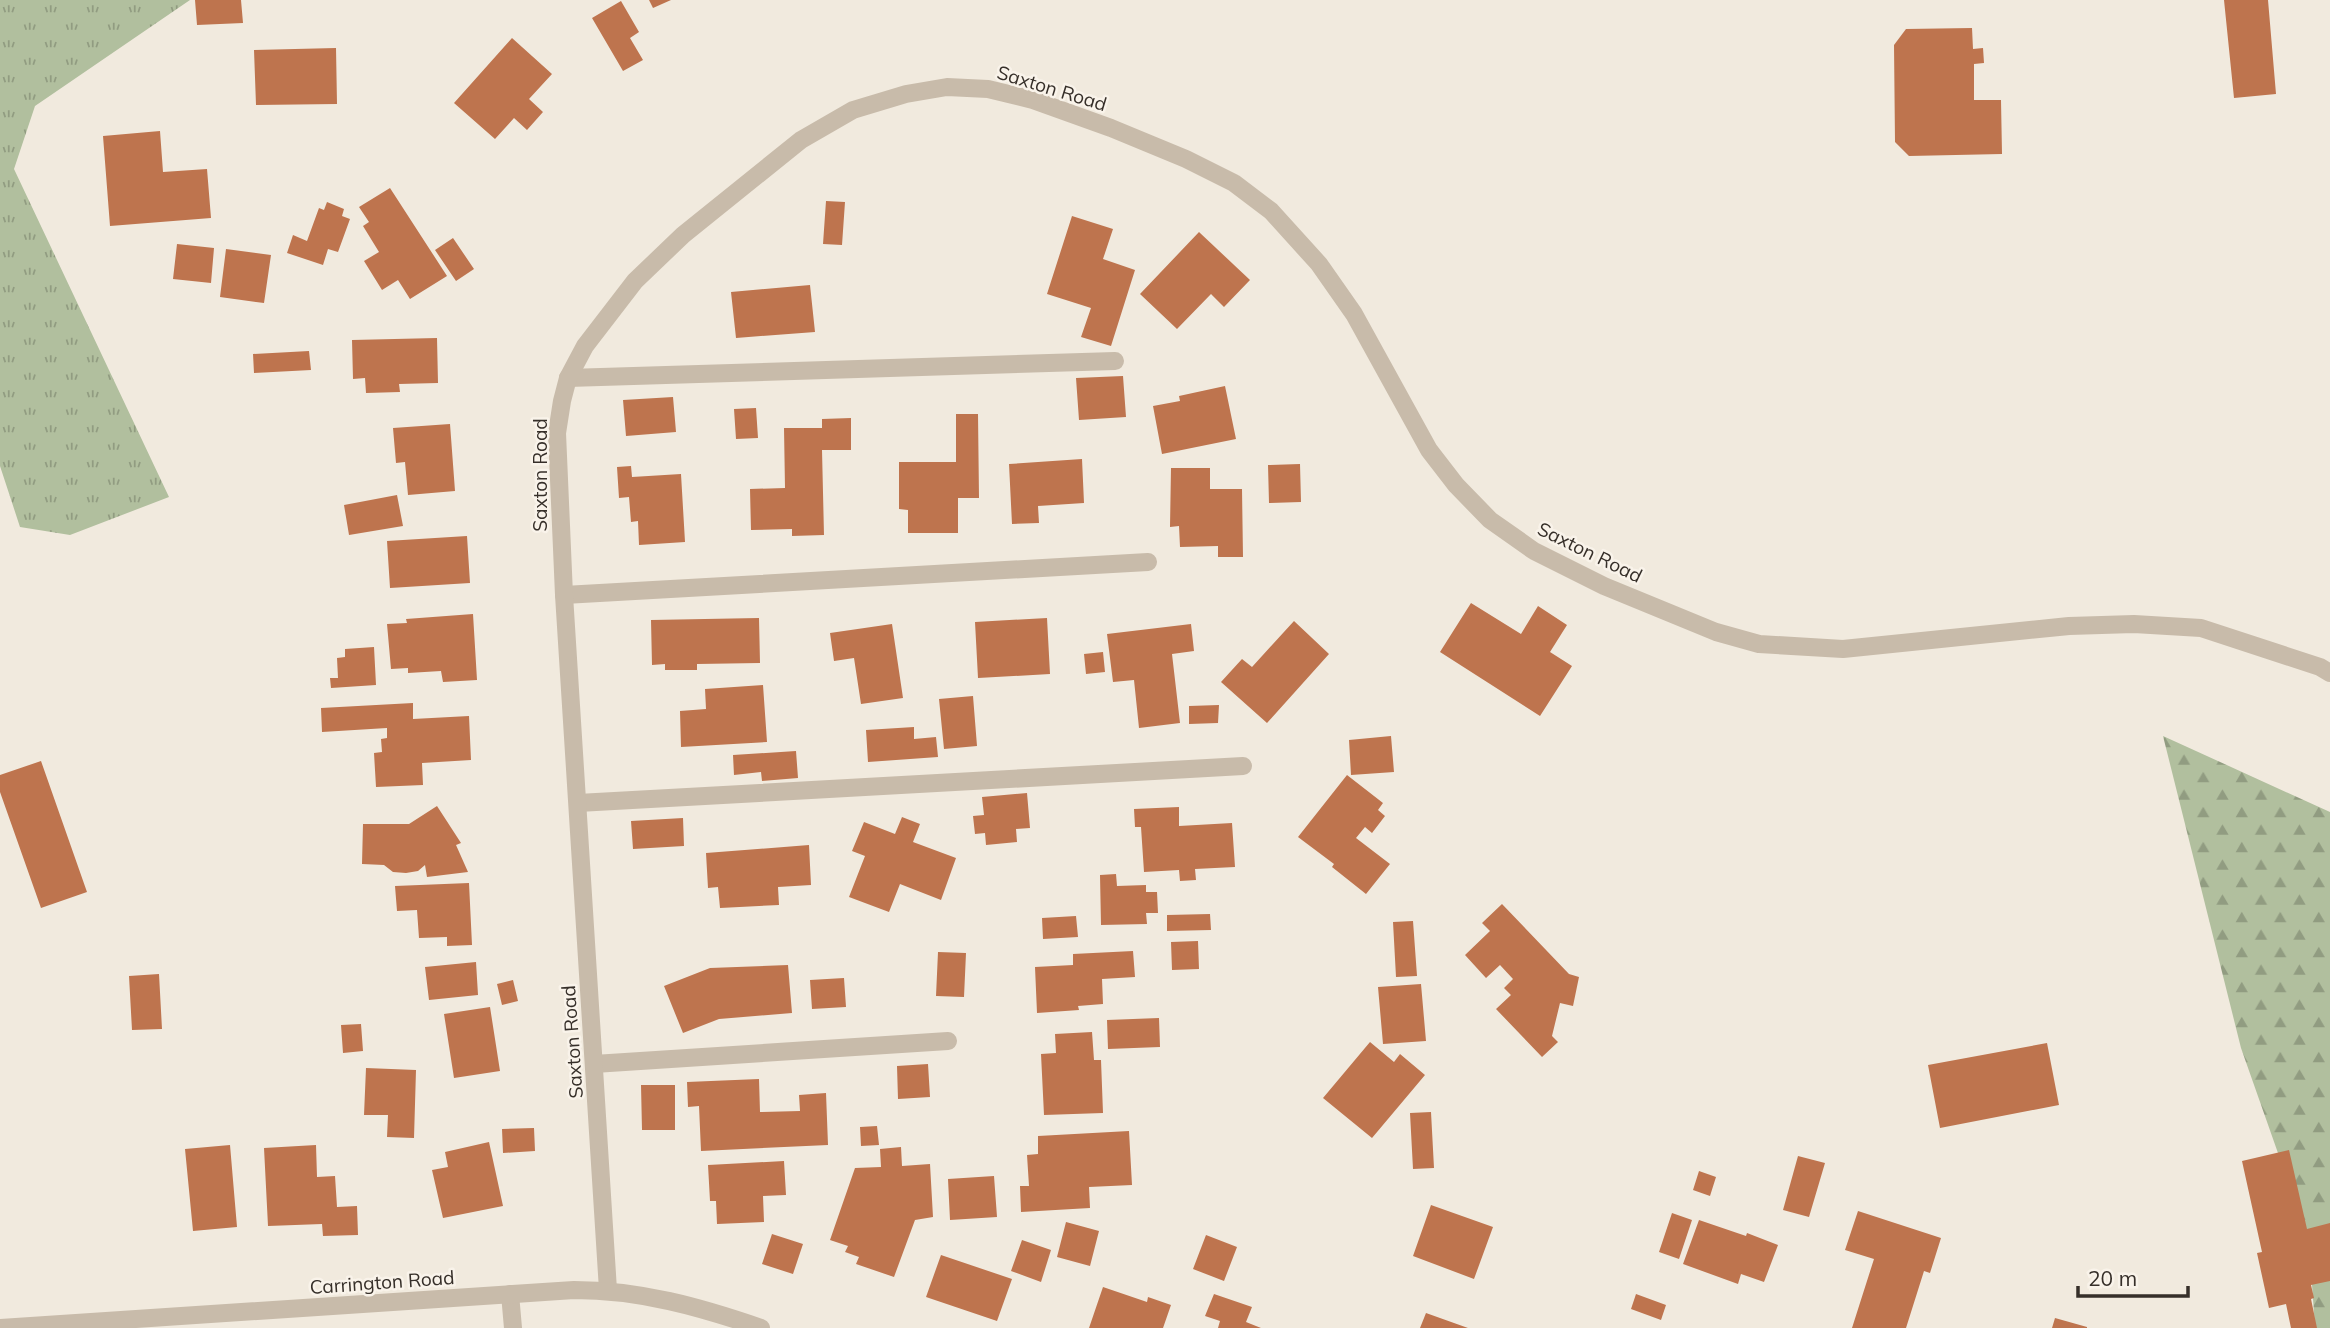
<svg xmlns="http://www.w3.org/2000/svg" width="2330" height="1328" font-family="Mulish,sans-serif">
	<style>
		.grass { fill: url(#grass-tufts) }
		.forest { fill: url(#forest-firs) }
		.building { fill: #be744e }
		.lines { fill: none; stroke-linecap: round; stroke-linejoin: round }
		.service { stroke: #c8bbaa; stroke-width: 18 }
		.minor { stroke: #c8bbaa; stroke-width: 18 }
		.tertiary { stroke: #c8bbaa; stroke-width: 18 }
		.labels { text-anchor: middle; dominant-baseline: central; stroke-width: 5; stroke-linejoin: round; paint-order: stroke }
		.street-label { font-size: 19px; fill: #362f29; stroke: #f9f3ea }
	</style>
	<defs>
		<pattern id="grass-tufts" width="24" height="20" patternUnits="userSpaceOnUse" patternTransform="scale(1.75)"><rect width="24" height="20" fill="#b1bf9e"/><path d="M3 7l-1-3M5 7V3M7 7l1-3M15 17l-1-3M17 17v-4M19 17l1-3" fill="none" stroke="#919c81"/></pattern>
		<pattern id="forest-firs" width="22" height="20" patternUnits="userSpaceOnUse" patternTransform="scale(1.75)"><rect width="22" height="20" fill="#b1bf9e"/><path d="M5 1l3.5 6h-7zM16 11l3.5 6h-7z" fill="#919c81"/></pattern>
	</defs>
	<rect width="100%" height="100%" fill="#f1eade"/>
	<path class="grass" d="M0,0h190l-155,106 -21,63 155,328 -99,38 -50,-8 -20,-61z"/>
	<path class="forest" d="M2163,736l167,76v516h-15l-6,-87 -68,-193z"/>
	<path class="building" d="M195,0h46l2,23 -46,2z
		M649,0h22l-18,8z
		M2224,0h44l8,94 -42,4z
		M621,1l18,31 -9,6 13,22 -20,11 -31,-53z
		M1972,28l1,21 10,-1 1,15 -10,1v36h27l1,54 -93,2 -14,-14 -1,-97 12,-16z
		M512,38l40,36 -23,25 14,13 -16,18 -13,-12 -19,21 -41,-36z
		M336,48l1,56 -81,1 -2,-55z
		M160,131l3,41 44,-3 4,49 -101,8 -7,-90z
		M390,188l57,88 -37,23 -12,-19 -16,10 -18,-29 15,-9 -16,-26 6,-4 -10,-15z
		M826,201l19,1 -3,43 -19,-1z
		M327,202l17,7 -2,7 8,3 -12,33 -10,-3 -5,16 -36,-12 6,-18 14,6 12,-33 5,2z
		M1072,216l41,13 -10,30 32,11 -24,76 -30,-9 10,-29 -44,-14z
		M1199,232l51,48 -26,27 -13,-13 -34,35 -37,-35z
		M453,238l21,31 -18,12 -21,-31z
		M177,244l37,4 -3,35 -38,-4z
		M226,249l45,6 -7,48 -44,-6z
		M810,285l5,47 -79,6 -5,-46z
		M437,338l1,45 -39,1 1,8 -34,1 -1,-15 -12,1 -1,-39z
		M309,351l2,19 -57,3 -1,-19z
		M1123,376l3,41 -47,3 -3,-42z
		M1225,386l11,53 -74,15 -9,-48 27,-5 -1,-5z
		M673,397l3,35 -50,4 -3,-36z
		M756,408l2,30 -22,1 -2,-30z
		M956,414h22l1,84h-21v35h-50v-23l-9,-1v-47h57z
		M851,418v32h-29l2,85 -32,1v-7l-41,1 -1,-41 35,-1 -1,-60h38v-9z
		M450,424l5,67 -47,4 -3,-33 -9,1 -3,-35z
		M1082,459l2,44 -46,3 1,17 -27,1 -3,-60z
		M1300,464l1,38 -32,1 -1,-38z
		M631,466l1,11 49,-3 4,68 -46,3 -1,-24 -7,1 -2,-25 -10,1 -2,-31z
		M1171,468h39v21h32l1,68h-25v-11l-38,1 -1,-21 -9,1z
		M397,495l6,31 -54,9 -5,-30z
		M467,536l3,47 -80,5 -3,-47z
		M1471,603l50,31 17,-28 29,19 -17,27 22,14 -32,50 -100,-64z
		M473,614l4,66 -34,2 -2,-11 -33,2v-5l-17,1 -4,-45 20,-1 -1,-4z
		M759,618l1,45 -63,1v6h-32v-6l-13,1 -1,-45z
		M1047,618l3,56 -72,4 -3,-56z
		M1294,621l35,33 -62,69 -46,-41 21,-23 10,8z
		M892,624l11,74 -42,6 -7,-46 -20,3 -4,-28z
		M1191,624l3,27 -22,3 8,69 -41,5 -5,-48 -21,2 -6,-48z
		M374,647l2,38 -45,3 -1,-10h8l-1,-20 8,-1v-8z
		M1103,652l2,20 -19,2 -2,-20z
		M763,685l4,57 -86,5 -1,-36 26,-2 -1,-20z
		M973,696l4,50 -33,3 -5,-50z
		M413,703v16l56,-3 2,44 -49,3 1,22 -47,2 -2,-34 8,-1 -1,-13 6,-1v-10l-65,4 -1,-24z
		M1219,705l-1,18 -29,1v-18z
		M914,727v12l22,-2 2,20 -70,5 -2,-32z
		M1391,736l3,36 -43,3 -2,-35z
		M796,751l2,27 -36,3 -1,-9 -27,3 -1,-20z
		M41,761l46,131 -46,16 -41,-116v-17z
		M1347,775l36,28 -5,7 7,6 -13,17 -7,-6 -9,11 34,26 -24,30 -34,-27 2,-3 -36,-27z
		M1027,793l3,35 -14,1 1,13 -31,3 -1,-12 -10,1 -2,-18 11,-1 -2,-18z
		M437,806l24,37 -5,2 12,27 -41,5 -2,-12 -7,6 -12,2 -13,-1 -9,-7 -22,-1 1,-40h46z
		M1179,807v19l53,-3 3,44 -40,2 1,11 -16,1 -1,-11 -35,2 -3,-45h-6l-1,-18z
		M902,817l18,7 -7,18 43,16 -15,42 -41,-16 -11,28 -40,-15 16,-41 -13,-5 12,-29 31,12z
		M683,818l1,28 -51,3 -2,-28z
		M809,845l2,40 -33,2 1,18 -59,3 -2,-21 -10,1 -2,-35z
		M1116,874l1,12 29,-1v7h11l1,21h-12l1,11 -46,1 -1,-50z
		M469,883l3,62 -25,1v-9l-28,1 -2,-28 -20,1 -2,-25z
		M1502,904l67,70 10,3 -6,29 -13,-3 -8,33 6,6 -16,15 -46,-48 15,-14 -7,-7 9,-9 -13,-14 -14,13 -21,-23 25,-24 -8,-8z
		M1210,914l1,16 -44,1v-16z
		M1076,916l2,21 -35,2 -1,-21z
		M1413,921l4,55 -21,1 -3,-55z
		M1198,941l1,28 -27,1 -1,-28z
		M1133,951l2,26 -33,2 1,25 -25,2 1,4 -42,3 -2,-46 38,-2v-11z
		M938,952l28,1 -2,44 -28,-1z
		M476,962l2,33 -49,5 -4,-33z
		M788,965l4,48 -73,6 -36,14 -19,-47 46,-18z
		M159,974l3,55 -30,1 -3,-54z
		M844,978l2,29 -34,2 -2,-29z
		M513,980l5,21 -16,4 -5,-21z
		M1421,984l5,57 -43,3 -5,-57z
		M490,1007l10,64 -46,7 -10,-64z
		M1159,1018l1,29 -52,2 -1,-29z
		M361,1024l2,27 -20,2 -2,-28z
		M1092,1032l2,28h7l2,53 -59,2 -3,-61 15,-1 -1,-19z
		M1370,1042l24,20 6,-8 25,21 -53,63 -49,-40z
		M2047,1043l12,62 -119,23 -12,-63z
		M928,1064l2,33 -32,2 -1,-33z
		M366,1068l50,2 -2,68 -27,-1 1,-22h-24z
		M759,1079l1,33 40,-1 -1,-16 27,-2 2,52 -127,6 -2,-45 -11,1 -1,-25z
		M641,1085h34v45h-33z
		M1431,1112l3,56 -21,1 -3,-56z
		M877,1126l2,19 -18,1 -1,-19z
		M534,1128l1,23 -32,2 -1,-24z
		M1129,1131l3,54 -43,2 1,21 -69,4 -1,-26h9l-2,-31 11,-1v-18z
		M489,1142l14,64 -60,12 -11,-48 16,-3 -3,-15z
		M230,1145l7,82 -44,4 -8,-82z
		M316,1145l1,32 18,-1 2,31 20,-1 1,29 -35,1 -1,-12 -54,2 -4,-78z
		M901,1147l1,19 28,-2 3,53 -18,3 -21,57 -38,-13 3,-7 -14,-5 3,-6 -18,-6 25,-72 26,-1 -1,-18z
		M2289,1150l18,79 23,-6v58l-19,4 3,13 -3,1 6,29h-26l-5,-24 -17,4 -12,-55 5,-1 -20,-91z
		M1798,1156l27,7 -16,54 -26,-7z
		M784,1161l2,34 -23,1 1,26 -47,2 -1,-23h-6l-2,-36z
		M1699,1171l17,6 -6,19 -17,-6z
		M994,1176l3,41 -47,3 -2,-41z
		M1431,1205l62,22 -19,52 -61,-23z
		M1858,1211l83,27 -11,35 -6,-2 -18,57h-54l22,-69 -29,-9z
		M1672,1213l20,7 -13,39 -20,-7z
		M1699,1220l47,16 1,-3 31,12 -14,37 -23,-8 -3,10 -55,-20z
		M1066,1222l33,9 -9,35 -33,-9z
		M772,1234l31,10 -10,30 -31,-10z
		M1206,1235l31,12 -13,34 -31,-12z
		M1022,1240l29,10 -10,32 -30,-11z
		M941,1255l71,24 -15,42 -71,-24z
		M1103,1287l44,15 1,-5 23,8 -8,23h-74z
		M1214,1294l38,13 -6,15 15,6h-43l2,-7 -15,-5z
		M1636,1294l30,11 -5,15 -30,-11z
		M1426,1313l42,15h-48z
		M2055,1318l32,9v1h-35z"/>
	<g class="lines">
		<path class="service" d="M568,378l547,-17
			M564,595l584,-33
			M578,803l665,-37
			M594,1064l354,-23"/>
		<path class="minor" d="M608,1290l-44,-695 -7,-162 5,-32 6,-23 17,-32 50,-65 48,-46 118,-95 52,-30 53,-16 41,-7 41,2 45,11 78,28 75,31 48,24 37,28 48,53 35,50 75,136 27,35 34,35 44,31 70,35 112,46 43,12 84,5 226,-23 65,-2 67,4 119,39 10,6
			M510,1294l3,34"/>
		<path class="tertiary" d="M0,1328l574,-38c66,0 126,17 187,38"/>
	</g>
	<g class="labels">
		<g class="street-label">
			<text transform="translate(1052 88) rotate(17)">Saxton Road</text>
			<text transform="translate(540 475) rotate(-90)">Saxton Road</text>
			<text transform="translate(1590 552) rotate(26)">Saxton Road</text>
			<text transform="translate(572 1042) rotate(-94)">Saxton Road</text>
			<text transform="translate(382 1282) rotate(-4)">Carrington Road</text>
		</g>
	</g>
	<path d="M2078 1286v10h110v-10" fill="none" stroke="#362f29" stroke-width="3.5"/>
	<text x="2088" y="1286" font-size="21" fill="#362f29" stroke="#f9f3ea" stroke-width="5" paint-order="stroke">20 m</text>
</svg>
